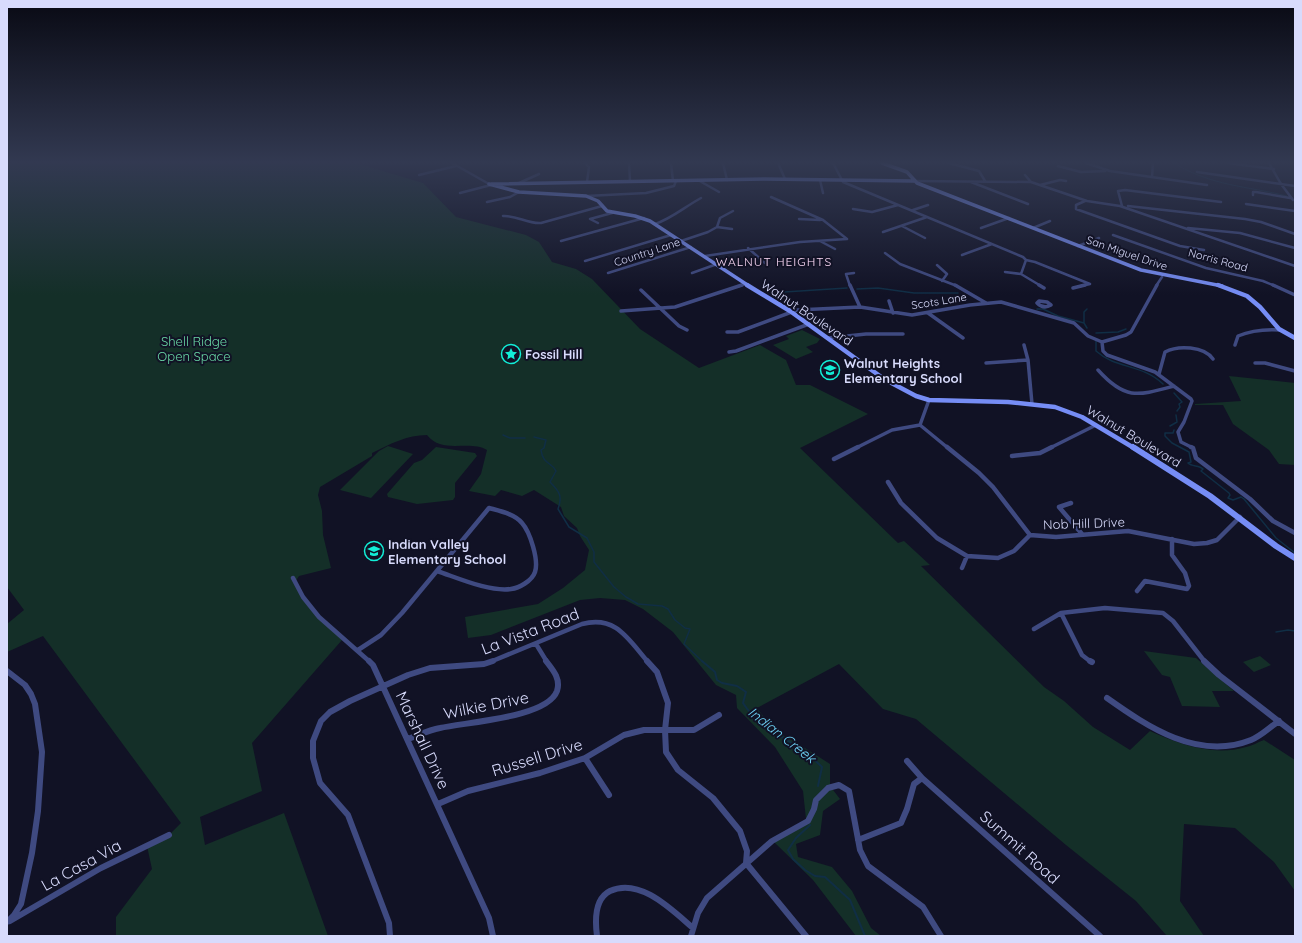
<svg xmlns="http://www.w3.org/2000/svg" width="1302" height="943" font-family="Quicksand,sans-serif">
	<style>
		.green { fill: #142f28 }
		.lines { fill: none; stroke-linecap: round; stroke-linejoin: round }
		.stream-far2 { stroke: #102e45; stroke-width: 1 }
		.stream-far1 { stroke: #102e45; stroke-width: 1.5 }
		.stream { stroke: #102e45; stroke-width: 2 }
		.street-far3 { stroke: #3f4a81; stroke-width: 2.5 }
		.street-far2 { stroke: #3f4a81; stroke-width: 3.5 }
		.street-far1 { stroke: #3f4a81; stroke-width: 4.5 }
		.street { stroke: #3f4a81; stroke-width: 6 }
		.secondary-far2 { stroke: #768df5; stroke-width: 3.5 }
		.secondary-far1 { stroke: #768df5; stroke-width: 4.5 }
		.secondary { stroke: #768df5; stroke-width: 6 }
		.labels { text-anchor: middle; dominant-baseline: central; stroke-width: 4; stroke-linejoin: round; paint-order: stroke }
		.far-street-label { font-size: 11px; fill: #d8dbfc; stroke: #111225 }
		.far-neighbourhood-label { font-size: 12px; letter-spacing: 1px; fill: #fcdaf7; stroke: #111225 }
		.street-label { font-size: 13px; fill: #d8dbfc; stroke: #111225 }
		.park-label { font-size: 13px; fill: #69d8a5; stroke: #111225 }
		.poi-label { font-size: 13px; font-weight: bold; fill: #d8dbfc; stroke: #111225; text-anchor: start }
		.water-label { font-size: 14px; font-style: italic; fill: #6ed2f5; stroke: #111225 }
		.near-street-label { font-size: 16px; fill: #d8dbfc; stroke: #111225 }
	</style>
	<rect width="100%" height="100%" fill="#111225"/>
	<path class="green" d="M7,163h349l67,20 33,34 70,18 13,7 13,20 24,7 16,10 48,50 59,39 61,-23 26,15 10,25h14l58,29 -68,34 98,95 6,-2 26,24 -9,1 123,121 20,14 29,26 37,23 20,-19c29,13 64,26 96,16 6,-1 12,-5 18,-7l31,20v131l-21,-29 -39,-34 -51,-4 -4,77 24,35h-37l-31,-35 -70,-56 -150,-126 -33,-10 -44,-45 -82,44 18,23 19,10 36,23v22l10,13 -17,12 -3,24 -24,9 2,13 34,10 20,24 19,37 10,8h-25l-43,-56 -39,-38 32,-23 -3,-28 -28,-44 -38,-39 -1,-13 -20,-10 -43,-53 -30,-23 -18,-9 -25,-2 -20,2 -89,35 -23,3 -3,-21 73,-13 25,-16 22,-18 4,-20 -9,-14 -3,-8 -13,-12 -3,-9 -27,-17 -12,6 -21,-6 -6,6 -26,-5 12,-17 6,-24c-18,-11 -44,5 -60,-15 -20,0 -37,9 -55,18v3l-52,31 -2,8 4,16 1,24 8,33 -32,8 -4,6 8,15 39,43 -90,103 10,48 -62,26 5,28 79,-32 44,123h-212v-19l36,-48 -5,-23 22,-11 12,-12 -138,-187 -36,16v-28l17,-14 -17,-23z
		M802,330l18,9 -3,4 -11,4 7,5 -17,7 -23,-14 16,-6 -3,-3z
		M1229,376l66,7v82l-16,-1 -10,-14 -36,-26 -10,-19h-28v-1l46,-3z
		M388,446l25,8 -42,44 -31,-8 39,-39z
		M436,447l39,6 2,3 -22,27v14l-2,3 -36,4 -29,-7 -1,-3 27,-31 8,-3z
		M1144,651l52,7 38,33h-22l8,16 -38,-1 -12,-29 -8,-2z
		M1260,656l11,9 -17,7 -11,-10z"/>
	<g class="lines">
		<path class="stream-far2" d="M1174,163c37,23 73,23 113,33"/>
		<path class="stream-far1" d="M857,289l21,-1 36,5h44
			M784,292l63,-4
			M1037,309h6l15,7 26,7 3,5
			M1084,323v-11l3,-3
			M1096,333l22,-1 8,-3
			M1096,341v10c20,18 46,13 67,33
			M1174,393l8,9 -3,2 1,3 -3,4
			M1170,426l7,-4 -1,-7
			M1174,430l-1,3h-8v3l7,7 17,9 2,10 -3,1c4,4 11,2 15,6l-2,2 28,22 1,2 -2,3 5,2 8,-3 3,2 32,39 19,15
			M503,435l7,3h15
			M534,437l12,3 -2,8 -3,2c2,15 11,12 15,21l-6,11c9,9 13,14 8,27l11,18 18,11 7,14v10l20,25 12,10 12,7 24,2 6,3 7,11 10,8 5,1 -6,15 19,18
			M1276,632l12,-2 7,1"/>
		<path class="stream" d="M702,661l13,11 2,8 5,3 15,3 9,6 -3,11c16,25 41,33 63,50 5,4 11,9 16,14l-4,19
			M810,825l-14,13 -8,12 5,9 12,11 10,6 10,1 25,23 15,36"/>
		<path class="street-far3" d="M452,163l37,21
			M585,163l4,4 -2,15
			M629,163l1,18
			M671,163l2,18
			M723,163l4,17
			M778,163l7,16
			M833,163l10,19 180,75 3,3 9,2 55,22 -9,2
			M949,163l30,8 6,10
			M1086,163l24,8 97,14
			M1228,163l46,6
			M1269,163l12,21 12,16
			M1058,166l23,6 24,-1
			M1197,172l98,14
			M419,175l37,-9
			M1025,175l6,7
			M1152,177l1,-14
			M698,180l21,12
			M820,180l3,13
			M914,181l117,1 56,19 33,5 175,60
			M971,182l57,22
			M519,183l20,-9
			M1040,185l20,-5 6,1
			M460,193l31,-8
			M1253,195v-3h3l34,6
			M586,196l60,-3 28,-7 2,-5
			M771,197l52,23 24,19
			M1085,201l-9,4v4l104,37 24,4
			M487,202l23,-5 9,-5
			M1246,204l49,7
			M1122,206l-4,-15 7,-1 96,12
			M1128,206l117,13 16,3 34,12
			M853,209l19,3 26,-7
			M913,210l15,-5
			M503,216c14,-1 24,8 38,7l61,-17
			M799,219l21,1
			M598,223l-8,-4 22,-6
			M655,224c16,-5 31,-18 46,-26
			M902,226l23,12
			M717,227l15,2
			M981,228l28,-10
			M1033,228l17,-7
			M1188,228l52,5 55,15
			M883,232l44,-15
			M1113,235l93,33 57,13 12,5
			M561,241l83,-23
			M681,241l27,-9 9,-5 3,-9 13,-7
			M820,241l15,8
			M1078,246l21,-8
			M748,248l17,15
			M885,253l15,11 57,22
			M962,255l30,-11
			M705,256l95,-14 47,-3
			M1026,260l-5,14 20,12
			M585,261l86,-26
			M937,265l10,9 -5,7
			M1005,272l16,2
			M608,273l83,-26
			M692,273l25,-9
			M739,286l6,-2
			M850,286l-4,-12 8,-1
			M1156,286l6,-9"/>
		<path class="street-far2" d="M850,285l10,22
			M955,285l31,18
			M1039,285l5,3
			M1157,285l-26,47 -5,3 -24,7 1,9 4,4 48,17 36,27 1,2 -8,21 -6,10 3,10 12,6
			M1273,285l22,10
			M1073,288l12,-3
			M641,290l38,36 8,4
			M889,301l4,12
			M1039,301l8,1 4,3c-5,3 -10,2 -14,-2z
			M621,311l54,-4 67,-22
			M928,313l35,25
			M727,332h11l59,-22 63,-3 52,8 58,-10 31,-3 73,21 14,13 14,6
			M828,338l38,-4h37
			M1024,345l4,15 4,44
			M1235,345l3,-9c14,-6 27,-7 43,-6
			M729,352l7,-1 73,-27
			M986,363l42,-3
			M1255,363h10l30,8
			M1098,370c27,30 39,26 76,16
			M1159,374l6,-22c13,-7 39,-6 48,7
			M929,400l-9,25 28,23
			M856,448l36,-18 28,-5
			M1050,448l46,-23"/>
		<path class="street-far1" d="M947,447l32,26 14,14 37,48 26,2 72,-6 66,13 13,-1 10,-3 23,-23
			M1191,447l2,1 3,10 54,41 23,22 22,12
			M1012,456l28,-3 12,-6
			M834,459l24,-12
			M888,482l13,21 36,35 30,18 31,2 16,-7 16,-16
			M1071,503l-12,4 23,27
			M962,568l5,-12
			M293,578l10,19 16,20 51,45
			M1137,591l8,-10 42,8 2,-3 -4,-13 -13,-18v-16
			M1061,613l21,42 9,7
			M1034,629l27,-16 44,-5 58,5 10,8 32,41
			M536,644l11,18
			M358,650l23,-15 21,-22 87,-105c11,3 26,6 33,15 8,9 17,37 13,49 -3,9 -16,16 -24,17 -22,3 -53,-11 -74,-18
			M490,662l92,-38c34,-9 46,15 66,38"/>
		<path class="street" d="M369,661l4,4 116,253 4,18
			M647,661l10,11 11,31 -3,27 1,22 12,18 35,28 27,33 7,20 -1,12 60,73
			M1090,661l2,1
			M1204,661l15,14 76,59
			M7,671l18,14 6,9 4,10 7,48 -4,59 -6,42 -11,51 -7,11 -7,7
			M1107,698c41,29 91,63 144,42 10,-4 19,-13 28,-19
			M408,739c11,-4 21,-9 32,-11 26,-6 107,-10 117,-37 4,-12 -4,-21 -11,-30
			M585,758l24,37
			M907,761l15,17 178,158
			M438,804l30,-13 72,-18 45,-15 39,-23 20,-5h50l25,-15
			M858,840l43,-17 6,-14 7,-25 8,-6
			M10,921l91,-53 68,-33
			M390,936l-1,-13 -41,-108 -28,-32 -7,-25v-17l8,-20 9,-9 20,-11 58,-26 22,-7 54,-4 9,-3
			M597,936c-2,-15 -3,-37 13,-45 30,-14 62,19 83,37
			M691,936l7,-23 9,-15 65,-57 36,-20 6,-12 2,-9 12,-12 11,-3 10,6 11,59 8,16 55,41 18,29"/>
		<path class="secondary-far2" d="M882,163l25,9 10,11 224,87 81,16
			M489,184l30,8 67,4 12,5 9,10 28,5 15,5 99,65
			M491,184l274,-5 149,2"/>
		<path class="secondary-far1" d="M747,285l43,26 94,68 32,17 13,4 79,2 47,5 27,10 52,31
			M1218,285l29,11 13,11 19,22 16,9"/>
		<path class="secondary" d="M1133,447l77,49 66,50 19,12"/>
	</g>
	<linearGradient id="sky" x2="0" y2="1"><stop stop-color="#090a14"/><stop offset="0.55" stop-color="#323951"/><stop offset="1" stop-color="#323951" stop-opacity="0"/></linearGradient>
	<rect width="1302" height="295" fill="url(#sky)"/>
	<defs>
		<g id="sight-ring" transform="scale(1)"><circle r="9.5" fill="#111225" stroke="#12eed7" stroke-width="1.5"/><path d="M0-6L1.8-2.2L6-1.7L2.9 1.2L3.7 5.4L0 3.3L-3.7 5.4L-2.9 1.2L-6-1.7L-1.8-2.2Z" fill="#12eed7"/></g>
		<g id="school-ring" transform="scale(1)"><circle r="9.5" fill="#111225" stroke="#12eed7" stroke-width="1.5"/><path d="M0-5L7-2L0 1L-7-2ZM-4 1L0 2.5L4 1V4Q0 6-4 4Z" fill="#12eed7"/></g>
	</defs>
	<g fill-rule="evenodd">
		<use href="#sight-ring" x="511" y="354"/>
		<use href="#school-ring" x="830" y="370"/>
		<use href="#school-ring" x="374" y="551"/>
	</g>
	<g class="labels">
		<g class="far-street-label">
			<text transform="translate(647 252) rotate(-18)">Country Lane</text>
			<text transform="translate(1127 253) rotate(19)">San Miguel Drive</text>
			<text transform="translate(1218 260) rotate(15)">Norris Road</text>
			<text transform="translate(939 301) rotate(-9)">Scots Lane</text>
		</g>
		<g class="far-neighbourhood-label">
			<text x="774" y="261">WALNUT HEIGHTS</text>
		</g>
		<g class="street-label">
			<text transform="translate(807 312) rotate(34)">Walnut Boulevard</text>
			<text transform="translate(1134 436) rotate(31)">Walnut Boulevard</text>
			<text transform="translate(1084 523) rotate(-2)">Nob Hill Drive</text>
		</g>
		<g class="park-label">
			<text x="194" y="341">Shell Ridge<tspan x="194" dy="15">Open Space</tspan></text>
		</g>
		<g class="poi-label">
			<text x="525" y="354">Fossil Hill</text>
			<text x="844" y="363">Walnut Heights<tspan x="844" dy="15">Elementary School</tspan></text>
			<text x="388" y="544">Indian Valley<tspan x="388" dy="15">Elementary School</tspan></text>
		</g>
		<g class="water-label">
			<text transform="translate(782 735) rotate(38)">Indian Creek</text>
		</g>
		<g class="near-street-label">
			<text transform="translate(530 631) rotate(-21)">La Vista Road</text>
			<text transform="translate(486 705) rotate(-11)">Wilkie Drive</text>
			<text transform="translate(423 740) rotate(65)">Marshall Drive</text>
			<text transform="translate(537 757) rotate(-17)">Russell Drive</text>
			<text transform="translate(1020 847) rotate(42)">Summit Road</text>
			<text transform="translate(81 865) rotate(-29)">La Casa Via</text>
		</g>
	</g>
	<rect width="1302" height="943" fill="none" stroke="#d8dbfc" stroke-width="16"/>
</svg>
